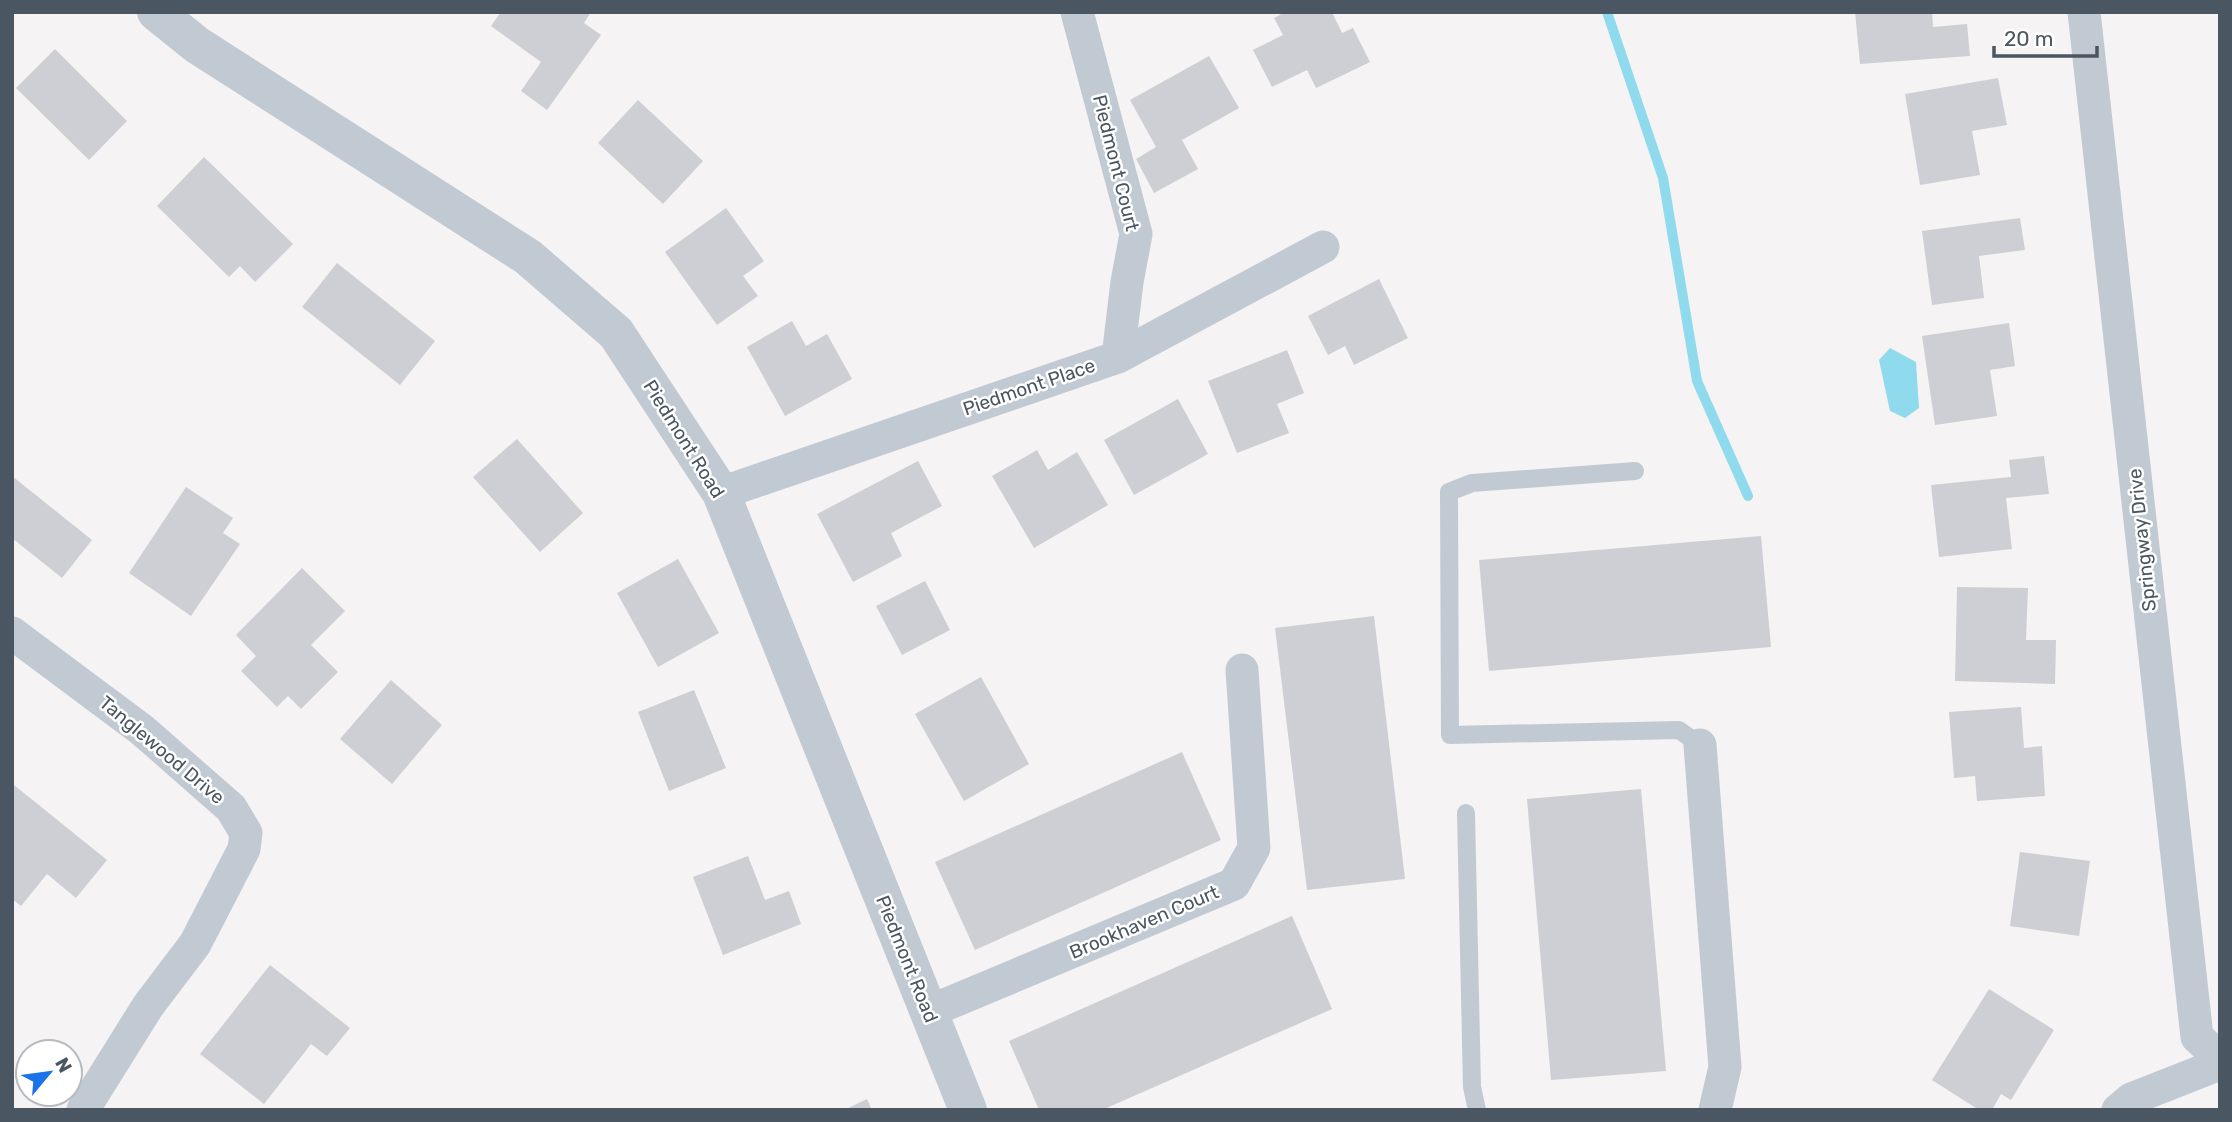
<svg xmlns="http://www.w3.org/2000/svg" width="2232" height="1122" font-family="Rubik,sans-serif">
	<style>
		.water { fill: #90daee }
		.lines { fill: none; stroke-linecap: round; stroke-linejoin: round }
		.stream { stroke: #90daee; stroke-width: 10 }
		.building { fill: #cdcfd5 }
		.service { stroke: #c1cad2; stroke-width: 18 }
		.minor { stroke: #c1cad2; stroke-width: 33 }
		.tertiary { stroke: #c1cad2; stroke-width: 38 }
		.labels { text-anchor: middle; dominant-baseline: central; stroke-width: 5; stroke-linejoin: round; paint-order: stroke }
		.street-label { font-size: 19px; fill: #4a5661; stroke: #fff }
	</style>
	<rect width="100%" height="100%" fill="#f5f3f3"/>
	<path class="water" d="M1890,348l26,14 3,46 -14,10 -15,-7 -11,-51z"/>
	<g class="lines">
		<path class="stream" d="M1607,12l56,166 34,203 51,115"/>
	</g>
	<path class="building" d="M501,12h90l-7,11 17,12 -54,75 -26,-19 20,-29 -50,-36z
		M1285,12h47l10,21 11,-5 17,34 -54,26 -9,-18 -35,17 -19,-37 30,-15 -9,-17z
		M1855,12h77l1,15 34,-3 3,32 -110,8z
		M55,49l72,72 -38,39 -73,-72z
		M1209,56l30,52 -57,32 16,29 -44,24 -18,-34 20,-12 -26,-47z
		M1998,78l9,47 -35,6 8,44 -60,10 -15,-91z
		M638,100l65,61 -40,43 -65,-61z
		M204,157l89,87 -38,38 -15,-16 -11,11 -72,-71z
		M726,208l38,53 -21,15 15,20 -41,29 -52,-73z
		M2020,218l5,32 -46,6 5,42 -52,7 -10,-74z
		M337,263l98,78 -35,44 -98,-78z
		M1379,279l29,59 -54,27 -9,-19 -17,9 -20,-39z
		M792,321l14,25 21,-12 25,45 -67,37 -38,-69z
		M2009,323l6,43 -25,4 7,46 -62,9 -13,-89z
		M1287,350l17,43 -27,11 12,29 -52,20 -29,-72z
		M1178,399l30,55 -74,41 -30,-55z
		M517,439l66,74 -43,39 -67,-75z
		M1037,450l11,20 29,-18 31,53 -74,43 -42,-72z
		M2044,456l5,38 -43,4 6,51 -73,8 -8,-72 80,-8 -2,-17z
		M918,461l24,45 -51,27 11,23 -49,26 -36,-68z
		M12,476l80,64 -30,38 -50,-40z
		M186,487l47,31 -10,15 17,11 -49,72 -62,-43z
		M1761,536l10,111 -282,24 -10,-111z
		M678,559l41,74 -61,34 -41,-74z
		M302,568l43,43 -34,34 27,27 -37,37 -13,-13 -11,11 -36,-36 15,-15 -20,-21z
		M925,581l25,49 -48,25 -26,-49z
		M1957,587l71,1 -2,52h30l-1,44 -100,-3z
		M1374,616l31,263 -98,11 -32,-262z
		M981,677l48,87 -65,37 -49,-87z
		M391,680l51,45 -50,59 -52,-45z
		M694,690l32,78 -57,23 -31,-79z
		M2021,707l3,41 18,-2 3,50 -68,5 -2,-25 -21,2 -5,-66z
		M1182,752l39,88 -246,110 -40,-88z
		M14,785l93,75 -31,38 -29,-24 -26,32 -9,-7z
		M1641,789l25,282 -115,9 -24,-281z
		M2020,852l70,9 -11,75 -69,-10z
		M748,856l17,44 24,-9 12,33 -78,31 -30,-78z
		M1292,916l40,93 -230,101h-63l-30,-69z
		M270,965l80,63 -23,28 -16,-12 -47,60 -64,-50z
		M1989,989l65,41 -43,70 -10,-6 -9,16h-13l-47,-30z
		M867,1099l5,11h-28z"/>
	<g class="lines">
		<path class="service" d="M1635,471l-163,12 -23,9 1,243 229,-5 21,15
			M1466,813l6,274 5,23"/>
		<path class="minor" d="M1077,12l59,222 -9,48 -9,75
			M2084,12l113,1025 23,21
			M721,493l397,-136 205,-110
			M12,633l130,97 89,78 15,25 -2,16 -49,95 -47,62 -65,104
			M1700,745l25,322 -10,43
			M928,1012l306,-128 20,-36 -12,-178
			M2118,1110l13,-11 89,-35"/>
		<path class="tertiary" d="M156,12l41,33 331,212 88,76 105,160 247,617"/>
	</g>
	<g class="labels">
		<g class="street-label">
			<text transform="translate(1116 163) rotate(76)">Piedmont Court</text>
			<text transform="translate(1029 387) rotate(-19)">Piedmont Place</text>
			<text transform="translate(684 439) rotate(58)">Piedmont Road</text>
			<text transform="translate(2142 540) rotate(-96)">Springway Drive</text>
			<text transform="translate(162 750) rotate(40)">Tanglewood Drive</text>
			<text transform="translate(1144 922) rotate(-23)">Brookhaven Court</text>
			<text transform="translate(907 959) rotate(68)">Piedmont Road</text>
		</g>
	</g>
	<rect width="2232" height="1122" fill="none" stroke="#4a5661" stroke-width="28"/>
	<g transform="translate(49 1073) rotate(61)"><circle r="33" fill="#ffffff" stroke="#b7bbc0" stroke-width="2"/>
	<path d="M0-5L12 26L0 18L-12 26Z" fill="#1a73e8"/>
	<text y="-10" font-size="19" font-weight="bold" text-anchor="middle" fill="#4a5661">N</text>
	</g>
	<path d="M1994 46v10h103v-10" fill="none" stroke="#4a5661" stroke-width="3.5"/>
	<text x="2004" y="46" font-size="21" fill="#4a5661" stroke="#ffffff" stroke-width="5" paint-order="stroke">20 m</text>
</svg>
